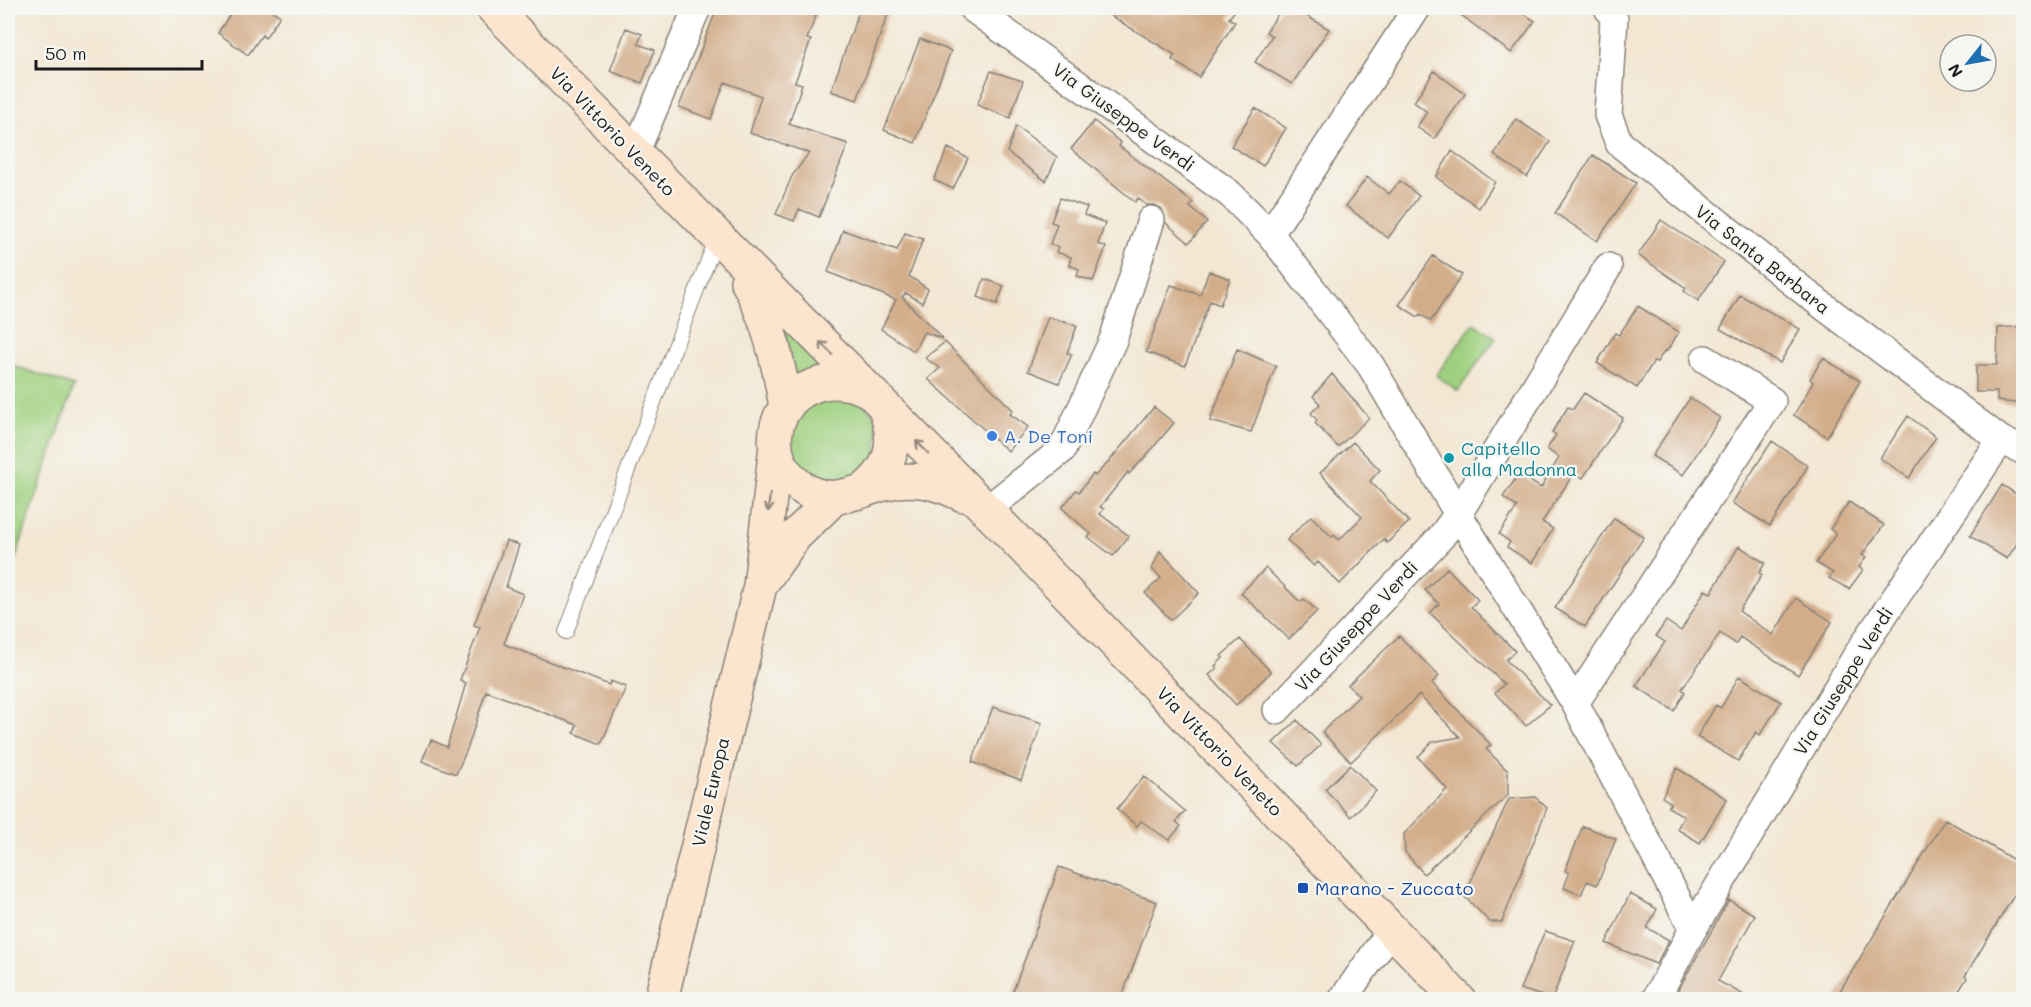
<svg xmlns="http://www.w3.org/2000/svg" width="2031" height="1007" font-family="Mali,sans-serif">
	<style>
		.green { fill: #9fd07f; stroke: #5e764e; stroke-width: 1.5 }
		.building { fill: #d3ad8a }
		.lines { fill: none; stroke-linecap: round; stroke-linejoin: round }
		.lane-casing { stroke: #888278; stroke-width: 16 }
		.street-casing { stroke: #888278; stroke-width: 30 }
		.secondary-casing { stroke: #888278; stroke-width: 36 }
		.lane { stroke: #fff; stroke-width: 14 }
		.street { stroke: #fff; stroke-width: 27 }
		.secondary { stroke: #fbe5cf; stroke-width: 33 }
		.oneway { stroke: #978b7e }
		.shop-dot { fill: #3f7fe0; stroke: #f6f6f2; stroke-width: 2 }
		.culture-dot { fill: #0f9aa8; stroke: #f6f6f2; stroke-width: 2 }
		.transit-dot { fill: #1a4fb4; stroke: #f6f6f2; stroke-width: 2 }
		.labels { text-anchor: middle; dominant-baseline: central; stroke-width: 4.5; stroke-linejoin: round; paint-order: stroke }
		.street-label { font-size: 18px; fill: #1c1c1c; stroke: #f6f6f2 }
		.shop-label { font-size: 18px; fill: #366cbe; stroke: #f6f6f2; text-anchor: start }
		.culture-label { font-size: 18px; fill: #0d838f; stroke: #f6f6f2; text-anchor: start }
		.transit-label { font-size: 18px; fill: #164399; stroke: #f6f6f2; text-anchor: start }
	</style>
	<rect width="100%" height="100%" fill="#f6f6f2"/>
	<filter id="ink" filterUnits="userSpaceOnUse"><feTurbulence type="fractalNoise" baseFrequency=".0167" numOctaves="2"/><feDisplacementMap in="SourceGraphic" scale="12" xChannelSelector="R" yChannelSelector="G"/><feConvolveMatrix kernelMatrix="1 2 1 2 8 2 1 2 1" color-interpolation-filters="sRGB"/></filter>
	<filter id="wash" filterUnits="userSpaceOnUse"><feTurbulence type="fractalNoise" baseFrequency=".008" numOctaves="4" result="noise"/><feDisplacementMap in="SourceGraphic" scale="24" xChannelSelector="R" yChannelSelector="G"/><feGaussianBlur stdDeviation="1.35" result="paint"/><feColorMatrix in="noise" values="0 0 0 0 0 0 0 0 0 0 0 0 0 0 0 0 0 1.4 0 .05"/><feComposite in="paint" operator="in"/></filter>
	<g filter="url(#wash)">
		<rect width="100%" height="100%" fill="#f3e7d3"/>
		<path class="green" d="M778,305l61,58 -43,16z
			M1474,323l22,15 -38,53 -22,-16z
			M8,364l66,22 -66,194z
			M854,396l23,21 1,43 -32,26 -38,-7 -21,-36 17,-41z"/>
		<g id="blocks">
			<path class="building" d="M234,8h34l12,8 -15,22 -3,-3 -14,20 -30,-22z
				M717,8h102l-12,31 4,1 -16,42 7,2 -13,40 59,20 -29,73 -20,-8 -5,12 -18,-7 16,-38 17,-23 -59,-20 11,-37 -36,-14 -14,37 -32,-12z
				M860,8h30l-33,92 -26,-9z
				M1098,8h139l-8,10 6,4 -36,55 -27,-17 3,-5z
				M1282,8h11l36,21 -37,55 -37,-22 17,-26 -6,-4z
				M1452,8h63l20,13 -24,32z
				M626,28l16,6 -4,10 17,6 -13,33 -32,-12z
				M920,39l31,12 -36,92 -31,-13z
				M991,71l32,10 -13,37 -33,-13z
				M1434,71l31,23 -31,45 -17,-12 10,-15 -13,-10z
				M1255,108l31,20 -23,38 -32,-20z
				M1516,119l34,23 -23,35 -33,-22z
				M1094,121l27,22 -2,3 74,57 -3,4 17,15 -18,21 -23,-20 -4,-14 -7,-4h-9l-8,-7 -3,4 -64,-53z
				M1016,126l41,31 -11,24 -39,-29z
				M948,148l20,10 -15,31 -19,-9z
				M1452,151l43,31 -16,26 -43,-31z
				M1593,155l43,28 -39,58 -42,-28z
				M1367,177l22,17 11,-13 19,15 -31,42 -42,-32z
				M1060,198l27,9 -3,8 21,8 -7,21 8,3 -13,34 -16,-5 2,-7 -10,-4 2,-8 -15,-5 2,-5 -8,-3 7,-20 -6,-2z
				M1661,220l63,42 -26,39 -14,-10 2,-3 -48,-33z
				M843,230l54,20 8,-17 18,6 -14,37 19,13 -6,14 -16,-10 -4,4 41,42 -19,-7 -10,19 -33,-22 15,-29 -68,-28z
				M1433,256l29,19 -31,46 -11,-7 -2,3 -19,-12z
				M1209,271l21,8 -10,26 -10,-4 -25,65 -39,-14 25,-67 29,10z
				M984,279l20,7 -7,18 -19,-7z
				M1740,295l60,34 -20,34 -60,-34z
				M1638,306l41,26 -12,19 -2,-1 -8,12 -3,-1 -17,27 -40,-25 18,-30 4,2z
				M1048,317l29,9 -10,27 5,1 -13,29 -31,-12z
				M2024,326v78l-27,-3v-9h-21v-27h21l1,-37z
				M945,342l68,68 -3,4 18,13 -20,24 -80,-72 12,-11 -15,-10z
				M1237,349l39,17 -25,66 -41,-11z
				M1823,358l37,23 -33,56 -33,-22 19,-33 -3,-3z
				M1332,374l37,44 -31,29 -23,-24 2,-3 -6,-7 9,-9 -7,-8z
				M1584,393l39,25 -40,60 -9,-5 -32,49 11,7 -21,34 -25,-16 3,-5 -11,-8 18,-27 -14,-10 16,-23 22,14 18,-30 -12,-9 9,-14 -4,-3 16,-25 5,2z
				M1690,398l30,20 -37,57 -31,-19z
				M1154,407l20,16 -29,34 -16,17 -1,-2 -28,35 4,2 -4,5 29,22 -16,20 -25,-19 3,-3 -29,-26 14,-18 3,2 14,-18 2,2 16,-17z
				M1908,416l28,21 -27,41 -29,-20z
				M1772,441l36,25 -38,60 -38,-23z
				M1353,442l27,28 -10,11 39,41 -22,21 -3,-4 -44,45 -22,-22 -4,4 -27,-26 24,-24 21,21 2,-2 5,5 23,-23 -42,-44z
				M2002,485l22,14v34l-17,26 -37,-23z
				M1849,502l35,23 -22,30 4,2 -7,10 4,3 -14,19 -20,-11 4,-5 -17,-10 20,-29 -6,-5z
				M1614,518l30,19 -59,90 -30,-19z
				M506,541l13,4 -13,42 17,7 -19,50 105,41 1,-4 16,6 -25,57 -27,-11 3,-8 -91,-34 -18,56 -12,27 -34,-13 9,-21 16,7 19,-64 -6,-3 20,-53 -6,-2z
				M1739,546l26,17 -6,10 3,2 -23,36 34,24 23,-37 36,24 -34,53 -58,-38 -4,7 -16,-11 -38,56 3,3 -11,19 -38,-25 29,-44 -9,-6 10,-15 15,10 24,-41 6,3z
				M1160,551l39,42 -28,27 -26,-27 16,-15 -9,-9z
				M1266,568l34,34 4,-3 13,12 -28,28 -48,-46z
				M1447,568l31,32 -7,7 44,44 -9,9 44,45 -24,21 -31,-33 9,-9 -74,-71 9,-9 -14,-14z
				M1399,636l40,40 -7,7 59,62 -5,4 22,22v24l-84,79 -19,-22 -1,-18 43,-45 -29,-32 14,-15 28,-5 -41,-42 -68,67 -29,-30 37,-36 -11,-11z
				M1240,639l31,33 -35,33 -27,-30 8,-7 -2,-2 8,-8 -2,-2z
				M1739,676l42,26 -21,33 -4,-3 -18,29 -41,-24 19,-32 5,3z
				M993,707l49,16 -21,57 -49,-18z
				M1297,720l24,25 -23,21 -25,-23z
				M1350,765l26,26 -25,26 -26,-28z
				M1677,768l50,31 -27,44 -23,-14 7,-13 -16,-9 3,-4 -9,-6z
				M1144,776l41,35 -9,11 5,4 -12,14 -28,-19 -4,5 -20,-17z
				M1535,797l12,11 -45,114h-12l-26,-26 45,-97z
				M1945,819l79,47v13l-59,97 2,2 -13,21h-119z
				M1583,826l33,13 -19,46 -10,-4 -6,14 -17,-7 5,-15 -4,-2z
				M1059,867l98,35 -36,97h-94l-15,-5z
				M1630,894l27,15 -10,19 22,12 -13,24 -50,-21z
				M1729,900l26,15 -37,66 33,18h-78z
				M1545,931l30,10 -23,58 -32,-10z"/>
		</g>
	</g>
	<g filter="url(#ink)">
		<use href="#blocks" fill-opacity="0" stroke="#888278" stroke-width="1.5"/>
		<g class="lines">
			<g class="lane-casing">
				<path id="lane" d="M566,632l151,-395"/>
			</g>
			<g class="street-casing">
				<path id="street" d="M972,8l258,186 40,40 101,132 87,148 117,189 118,226 -38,71
					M1608,8l6,11 -6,96 11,28 191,153 191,144 23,11
					M635,153l62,-145
					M1270,234l147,-226
					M986,510l76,-60 51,-110 38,-120
					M1575,703l197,-302 -67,-42
					M1277,710l164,-173 17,-23 150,-247
					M1693,929l164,-274 144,-215
					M1342,1000l50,-71"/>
			</g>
			<g class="secondary-casing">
				<path id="secondary" d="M493,8l520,529 446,463
					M747,281c22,39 31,81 39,125
					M867,390c-74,-35 -125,55 -66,97 32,24 63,-1 96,-6 23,-3 45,3 66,14
					M863,491c28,-22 35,-46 23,-80
					M763,581l32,-45 39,-38
					M661,1000l99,-414 16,-141"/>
			</g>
			<use href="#lane" class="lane"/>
			<use href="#street" class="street"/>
			<use href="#secondary" class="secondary"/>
		</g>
		<defs><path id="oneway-shaft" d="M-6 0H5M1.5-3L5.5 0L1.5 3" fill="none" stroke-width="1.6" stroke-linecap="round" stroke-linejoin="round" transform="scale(1.5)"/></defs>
		<g class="oneway">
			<use href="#oneway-shaft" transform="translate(826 348) rotate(-135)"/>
			<use href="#oneway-shaft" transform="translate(922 447) rotate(-135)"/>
			<use href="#oneway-shaft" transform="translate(769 503) rotate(96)"/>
		</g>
	</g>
	<circle class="shop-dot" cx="992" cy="436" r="6"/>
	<circle class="culture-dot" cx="1449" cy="458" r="6"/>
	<rect class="transit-dot" x="1297" y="882" width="12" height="12" rx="3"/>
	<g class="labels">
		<g class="street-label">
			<text transform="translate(1124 117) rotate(36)">Via Giuseppe Verdi</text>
			<text transform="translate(613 131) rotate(46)">Via Vittorio Veneto</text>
			<text transform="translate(1763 259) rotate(38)">Via Santa Barbara</text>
			<text transform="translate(1356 626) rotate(-47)">Via Giuseppe Verdi</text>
			<text transform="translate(1843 681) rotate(-58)">Via Giuseppe Verdi</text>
			<text transform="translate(1220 751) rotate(46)">Via Vittorio Veneto</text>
			<text transform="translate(710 792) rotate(-77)">Viale Europa</text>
		</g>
		<g class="shop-label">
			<text x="1004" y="436">A. De Toni</text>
		</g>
		<g class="culture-label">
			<text x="1461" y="448">Capitello<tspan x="1461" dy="21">alla Madonna</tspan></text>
		</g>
		<g class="transit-label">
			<text x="1315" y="888">Marano - Zuccato</text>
		</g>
	</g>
	<rect width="2031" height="1007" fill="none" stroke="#f6f6f2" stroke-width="30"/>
	<g transform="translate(1968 63) rotate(239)"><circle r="28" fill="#f6f6f2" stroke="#9f9f9c" stroke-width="1.5"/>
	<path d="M0-4.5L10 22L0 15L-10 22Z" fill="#1f6fb2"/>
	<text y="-9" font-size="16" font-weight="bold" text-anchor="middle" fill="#1c1c1c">N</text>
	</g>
	<path d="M36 60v9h166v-9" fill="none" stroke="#1c1c1c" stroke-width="3"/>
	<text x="45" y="60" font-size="18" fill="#1c1c1c" stroke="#f6f6f2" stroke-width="4.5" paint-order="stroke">50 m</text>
</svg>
